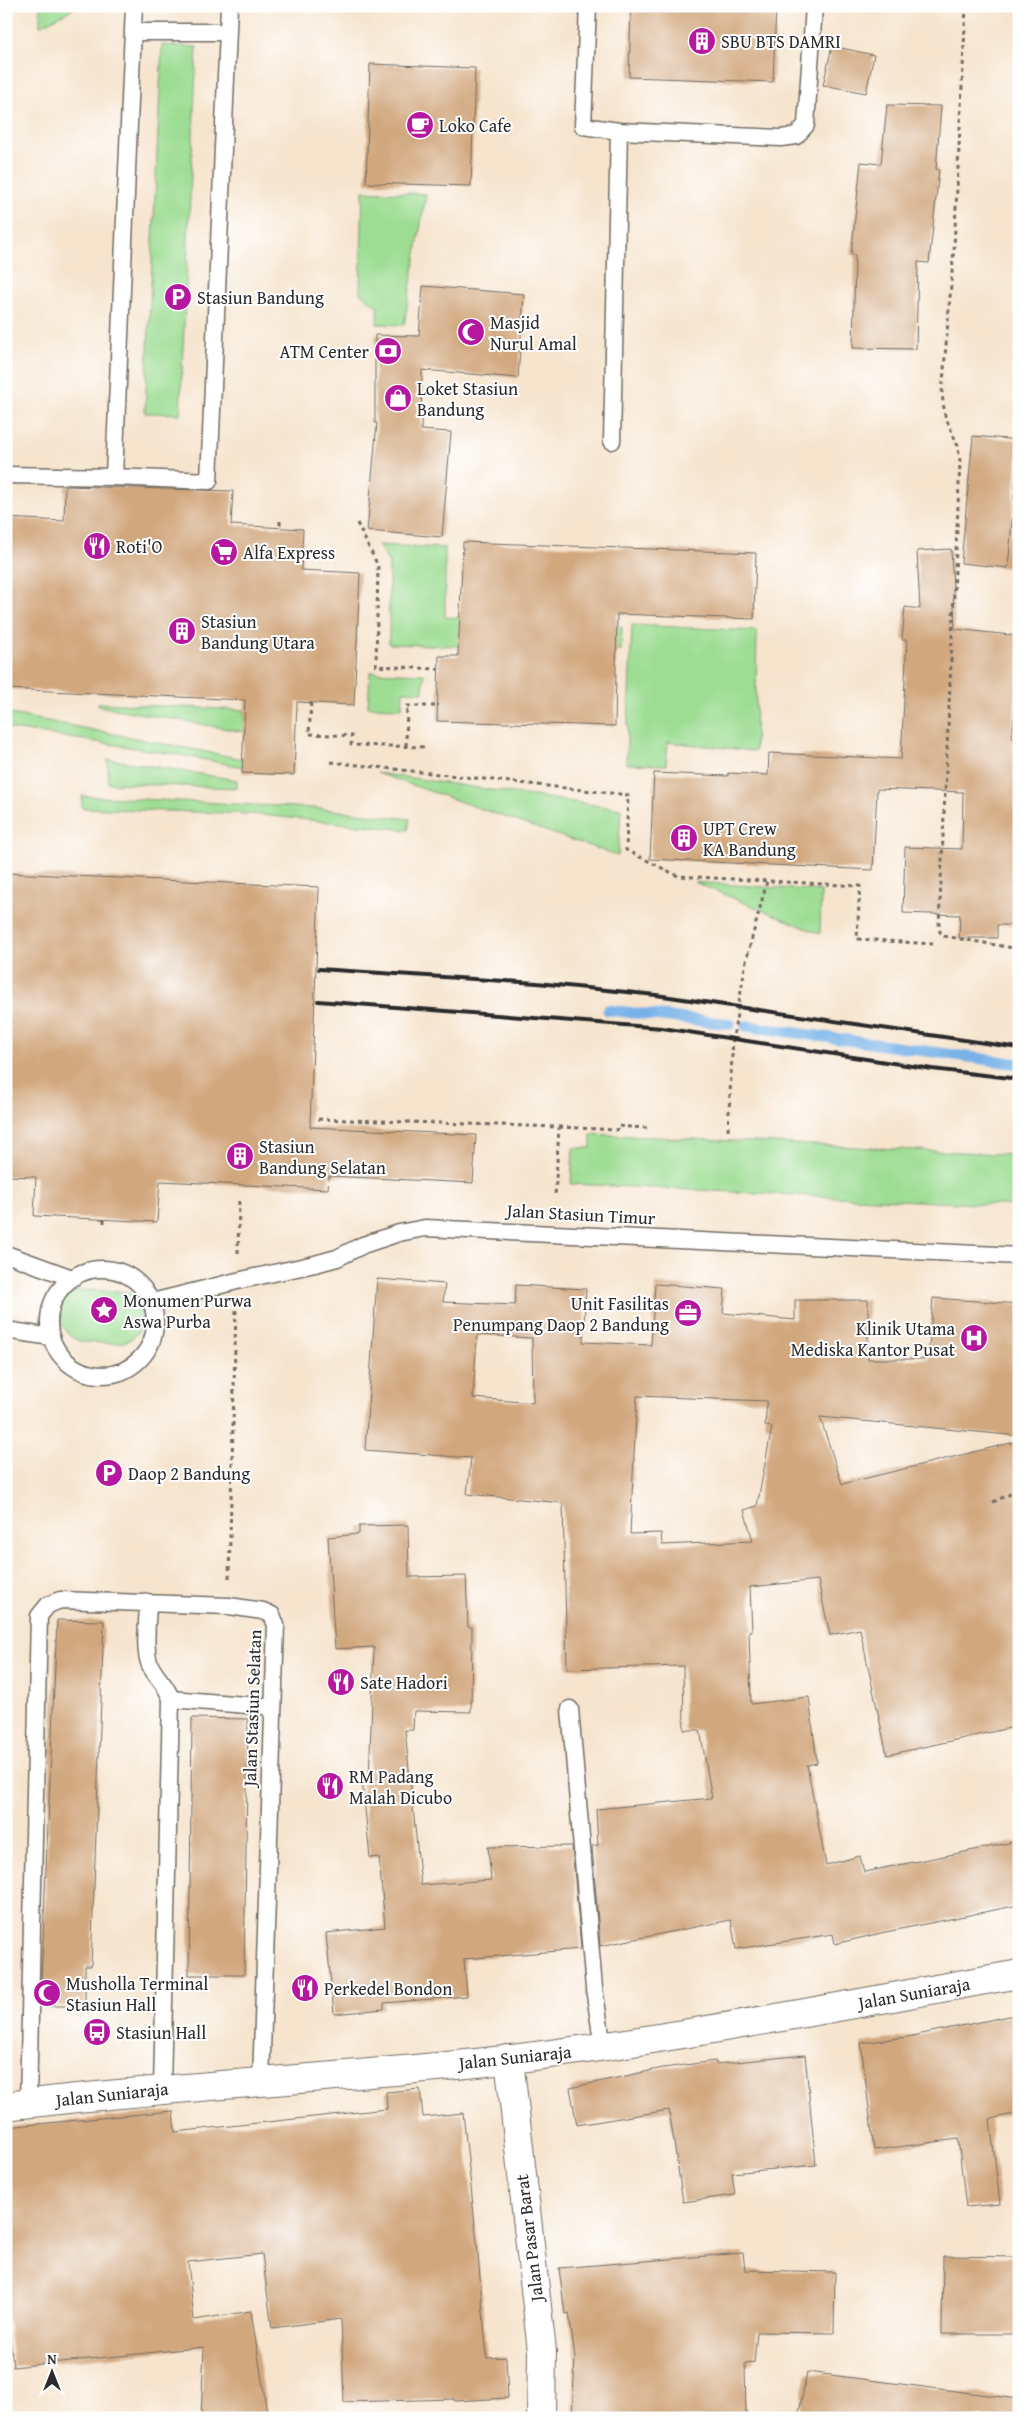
<svg xmlns="http://www.w3.org/2000/svg" width="1025" height="2424" font-family="'Gentium Book Plus',serif">
	<style>
		.green { fill: #9ddd93; stroke: #64845f }
		.lines { fill: none; stroke-linecap: round; stroke-linejoin: round }
		.stream { stroke: #76b2e8; stroke-width: 11 }
		.building { fill: #d1a77e; fill-rule: evenodd }
		.lane-casing { stroke: #726c64; stroke-width: 19 }
		.street-casing { stroke: #726c64; stroke-width: 30 }
		.primary-casing { stroke: #726c64; stroke-width: 30 }
		.path { stroke: #726c64; stroke-width: 3; stroke-dasharray: 4 4; stroke-linecap: butt }
		.lane { stroke: #fff; stroke-width: 16 }
		.street { stroke: #fff; stroke-width: 28 }
		.primary { stroke: #fff; stroke-width: 28 }
		.rail { stroke: #2b2b2b; stroke-width: 4 }
		.labels { text-anchor: middle; dominant-baseline: central; stroke-width: 4; stroke-linejoin: round; paint-order: stroke }
		.poi-label { font-size: 18px; fill: #2b2b2b; stroke: #fff; text-anchor: start }
		.street-label { font-size: 18px; fill: #2b2b2b; stroke: #fff }
	</style>
	<rect width="100%" height="100%" fill="#fff"/>
	<filter id="ink" filterUnits="userSpaceOnUse"><feTurbulence type="fractalNoise" baseFrequency=".02" numOctaves="2"/><feDisplacementMap in="SourceGraphic" scale="10" xChannelSelector="R" yChannelSelector="G"/><feConvolveMatrix kernelMatrix="1 2 1 2 8 2 1 2 1" color-interpolation-filters="sRGB"/></filter>
	<filter id="wash" filterUnits="userSpaceOnUse"><feTurbulence type="fractalNoise" baseFrequency=".0096" numOctaves="4" result="noise"/><feDisplacementMap in="SourceGraphic" scale="20" xChannelSelector="R" yChannelSelector="G"/><feGaussianBlur stdDeviation="1.12" result="paint"/><feColorMatrix in="noise" values="0 0 0 0 0 0 0 0 0 0 0 0 0 0 0 0 0 1.4 0 .05"/><feComposite in="paint" operator="in"/></filter>
	<g filter="url(#wash)">
		<rect width="100%" height="100%" fill="#f6e4cd"/>
		<path class="green" d="M40,6h39l-39,20z
			M162,45l35,2 -17,367 -35,-1z
			M363,191l63,3 -22,131 -27,-1 1,-17 -18,-14z
			M378,545l67,3v69l177,10 -1,24 -232,-7v-81z
			M632,625l125,6 -2,120 -87,-9 -2,23 -40,-1z
			M370,672l54,2 -1,18 -20,-1 -1,17 -34,-1z
			M98,703l146,7 1,22 -147,-26z
			M6,713l237,46v8l-69,-13 -168,-26z
			M108,759l129,21v8l-129,-5z
			M377,773l244,36 -3,47z
			M82,796l232,12 96,11 -2,11 -157,-16 -169,-6z
			M694,882l127,9 -1,43z
			M591,1134l428,21v51l-448,-22 2,-36h18z
			M78,1290c14,1 38,-1 50,3 23,7 17,46 -5,49 -8,2 -40,1 -46,-2 -16,-7 -22,-28 -11,-42 3,-3 9,-6 12,-8z"/>
		<g class="lines">
			<path class="stream" d="M608,1010l122,14
				M746,1026l273,38"/>
		</g>
		<g id="blocks">
			<path class="building" d="M631,6h145l-3,76 -144,-5z
				M832,46l42,9 -8,38 -43,-8z
				M370,64l105,4 -4,118 -105,-3z
				M887,105l54,1 -5,63 3,1 -10,93 -11,-1 -2,87 -63,-1 2,-93h-4l10,-93 20,2z
				M423,286l101,8 -6,84 -96,-8 -1,60 30,2 -9,105 -75,-6 10,-108h-2v-88l44,1z
				M973,436l46,4 -11,128 -47,-5z
				M65,486l168,5 -2,34 72,4 -2,41 59,3 -6,132 -57,-3 -3,73 -52,-2 3,-73 -239,-11v-171l58,3z
				M463,542l293,11 -2,66 -137,-5 -2,112 -178,-5 2,-65h19z
				M951,549l4,80 64,7v32l-7,70 7,1v186h-22v13h-38l1,-23 -57,-2 2,-66 57,2 1,-57 -86,-3 -4,81 -223,-11 4,-86 74,3v-3l40,2 1,-22 132,6 6,-119h-5l3,-33 15,2 -3,-58z
				M6,873l313,14 -9,240 166,8 -3,48 -144,-7 -1,13 -168,-8 -3,41 -123,-6 2,-39 -30,-1z
				M377,1279l68,5 -2,18 72,3 1,-20 70,4 -3,53 68,3 4,-61 70,5 -2,24 72,7v-20h73v59h60l5,-61 86,6v132l-199,-19 22,67 177,-43v285l-132,29 -27,-126 -30,6 -12,-55 -68,7 2,44h-3l2,73 58,-7 8,66 -10,2 19,100 34,-9 4,16 155,-31v64l-138,28 -46,11 -2,-10 -97,15 -5,-29 -131,26 -8,-100 6,-1 -2,-36 116,-11 -12,-68h-16l-1,-64 -116,3 -4,-166 -96,-9 4,-36 -106,-8zM477,1335l55,3 1,65 -60,-5zM637,1396l130,5 -2,25 7,1 -15,79 -13,4 9,31 -91,4 -1,-12 -31,1z
				M408,1525l1,52 57,-1 2,51h4l-1,85 -57,-1 -1,19h-8l16,155 70,-5 -3,-33 84,-1 9,103 -117,10 3,37 -83,7v6l-50,5 -8,-81 59,-6 -6,-70 -9,1 -8,-78 7,-1 5,-132 -39,2 -7,-112 31,-3v-8z
				M57,1620l47,1 -13,345h-6v40h-45z
				M192,1718l56,1 -4,256h-55z
				M1019,2014v99l-29,6 10,85 -34,3 -8,-68 -84,11 -13,-107 46,-6z
				M805,2055l11,110 -84,8 3,22 -52,7 -14,-92 -92,15 -7,-37 93,-20 52,-7 1,3z
				M420,2089l3,28 40,-4 14,130 10,115 19,-1 2,41 -54,3v-2l-110,3 -3,-83 -69,9 -10,-74 -74,8 6,58 57,-9 17,107h-67l3,-71 -191,20 -7,-71v-169l167,-16 2,21 212,-23 -1,-17z
				M743,2253l2,17 90,2 -1,61 -77,-1 -3,31 -9,1 1,54h-174l3,-61 -6,-44 -4,1 -6,-46z
				M943,2256l76,1v77h-77z
				M807,2372l211,27 -1,19h-219z"/>
		</g>
	</g>
	<g filter="url(#ink)">
		<use href="#blocks" fill-opacity="0" stroke="#726c64" stroke-width="1"/>
		<g class="lines">
			<g class="lane-casing">
				<path id="lane" d="M134,6l-20,471 95,4 20,-475
					M588,6l-5,120 36,5 162,7 15,-2 10,-11 8,-119
					M133,32h95
					M612,441l7,-310
					M6,475l108,2
					M6,1254l66,24
					M49 1322a53 53 0 1 1 106 0a53 53 0 1 1-106 0Z
					M152,1302l85,-21 78,-17 22,-6 26,-13 36,-12 26,-5 594,28
					M6,1330l45,7
					M148,1602c0,16 -5,48 2,63 6,13 17,20 21,34l-9,390
					M171,1699l101,8
					M570,1709l24,279 9,59
					M28,2103l11,-487 9,-11 12,-5 169,6 34,5 9,4 4,10 -15,457"/>
			</g>
			<g class="street-casing">
				<path id="street" d="M509,2059l33,292 -1,67"/>
			</g>
			<g class="primary-casing">
				<path id="primary" d="M6,2106c168,-21 338,-27 506,-47 170,-21 338,-55 507,-85"/>
			</g>
			<path class="path" d="M966,6l-12,242 -12,146 3,22 13,30 2,16 -21,463 1,7 4,4 75,13
				M280,521v7
				M357,523l21,43 -2,100 62,3
				M311,703l-2,31 43,2 -1,9 74,2
				M406,746l1,-40h30
				M331,762l297,33 -2,55 52,26 182,10 -3,53 76,5
				M318,1119l241,8 -4,70
				M559,1127l58,3v-4l31,2
				M728,1130l5,-92 13,-77 21,-80
				M104,1219v8
				M238,1253l1,-54
				M993,1502l26,-12
				M229,1578l7,-269"/>
			<use href="#lane" class="lane"/>
			<use href="#street" class="street"/>
			<use href="#primary" class="primary"/>
			<path class="rail" d="M319,969l218,14 119,12 363,53
				M318,1001l344,27 270,41 87,10"/>
		</g>
	</g>
	<defs>
		<g id="building-disc" transform="scale(1.4375)"><circle r="9.5" fill="#b5179e" stroke="#fff"/><path d="M-4-6H4V6H1V3H-1V6H-4ZM-2.5-4.3h1.7v1.8h-1.7ZM.8-4.3h1.7v1.8H.8ZM-2.5-1h1.7V.8h-1.7ZM.8-1h1.7V.8H.8Z" fill="#fff"/></g>
		<g id="cafe-disc" transform="scale(1.4375)"><circle r="9.5" fill="#b5179e" stroke="#fff"/><path d="M-5.5-4.5H6V0H3Q3 3.5 0 3.5H-2.5Q-5.5 3.5-5.5 0ZM3-3.2v2h1.7v-2ZM-6 4.5H4V6H-6Z" fill="#fff"/></g>
		<g id="parking-disc" transform="scale(1.4375)"><circle r="9.5" fill="#b5179e" stroke="#fff"/><path d="M-3.5-5.5H1a3.5 3.5 0 0 1 0 7H-1V5.5H-3.5ZM-1-3.4V-.6H.8a1.4 1.4 0 0 0 0-2.8Z" fill="#fff"/></g>
		<g id="mosque-disc" transform="scale(1.4375)"><circle r="9.5" fill="#b5179e" stroke="#fff"/><path d="M3.5-4.9A6 6 0 1 0 3.5 4.9A5 5 0 1 1 3.5-4.9Z" fill="#fff"/></g>
		<g id="bank-disc" transform="scale(1.4375)"><circle r="9.5" fill="#b5179e" stroke="#fff"/><path d="M-6-4H6V4H-6ZM0-2.3a2.3 2.3 0 1 0 0 4.6a2.3 2.3 0 1 0 0-4.6Z" fill="#fff"/></g>
		<g id="shop-disc" transform="scale(1.4375)"><circle r="9.5" fill="#b5179e" stroke="#fff"/><path d="M-5-2.5h2.3a2.7 3.5 0 0 1 5.4 0H5L5.5 6h-11ZM-1.5-2.5h3a1.5 2.3 0 0 0-3 0Z" fill="#fff"/></g>
		<g id="restaurant-disc" transform="scale(1.4375)"><circle r="9.5" fill="#b5179e" stroke="#fff"/><path d="M-5-6h1v4h1v-4h1v4h1v-4h1v5L-1.5 .5V6h-2V.5L-5-1ZM5-6V6H3V1.5H1.5Q1.5-4 5-6Z" fill="#fff"/></g>
		<g id="supermarket-disc" transform="scale(1.4375)"><circle r="9.5" fill="#b5179e" stroke="#fff"/><path d="M-6-5.5h2.5l.6 2H6L4.5 2H-2.5L-4.4-4H-6ZM-1.5 3.2a1.3 1.3 0 1 0 .1 0ZM3 3.2a1.3 1.3 0 1 0 .1 0Z" fill="#fff"/></g>
		<g id="sight-disc" transform="scale(1.4375)"><circle r="9.5" fill="#b5179e" stroke="#fff"/><path d="M0-6L1.8-2.2L6-1.7L2.9 1.2L3.7 5.4L0 3.3L-3.7 5.4L-2.9 1.2L-6-1.7L-1.8-2.2Z" fill="#fff"/></g>
		<g id="office-disc" transform="scale(1.4375)"><circle r="9.5" fill="#b5179e" stroke="#fff"/><path d="M-6-3h4V-5.5h4V-3h4V5H-6ZM-1-4.5V-3h2v-1.5ZM-6 0V1H6V0Z" fill="#fff"/></g>
		<g id="hospital-disc" transform="scale(1.4375)"><circle r="9.5" fill="#b5179e" stroke="#fff"/><path d="M-5-5h3v3.5h4V-5h3V5h-3V1.5h-4V5h-3Z" fill="#fff"/></g>
		<g id="bus-disc" transform="scale(1.4375)"><circle r="9.5" fill="#b5179e" stroke="#fff"/><path d="M-5-6H5V4H4V6H2V4H-2V6H-4V4H-5ZM-3.5-4V0h7V-4ZM-3.5 1.2v1.5H-2V1.2ZM2 1.2v1.5H3.5V1.2Z" fill="#fff"/></g>
	</defs>
	<g fill-rule="evenodd">
		<use href="#building-disc" x="702" y="41"/>
		<use href="#cafe-disc" x="420" y="125"/>
		<use href="#parking-disc" x="178" y="297"/>
		<use href="#mosque-disc" x="471" y="332"/>
		<use href="#bank-disc" x="388" y="351"/>
		<use href="#shop-disc" x="398" y="398"/>
		<use href="#restaurant-disc" x="97" y="546"/>
		<use href="#supermarket-disc" x="224" y="552"/>
		<use href="#building-disc" x="182" y="631"/>
		<use href="#building-disc" x="684" y="838"/>
		<use href="#building-disc" x="240" y="1156"/>
		<use href="#sight-disc" x="104" y="1310"/>
		<use href="#office-disc" x="688" y="1313"/>
		<use href="#hospital-disc" x="974" y="1338"/>
		<use href="#parking-disc" x="109" y="1473"/>
		<use href="#restaurant-disc" x="341" y="1682"/>
		<use href="#restaurant-disc" x="330" y="1786"/>
		<use href="#restaurant-disc" x="305" y="1988"/>
		<use href="#mosque-disc" x="47" y="1993"/>
		<use href="#bus-disc" x="97" y="2032"/>
	</g>
	<g class="labels">
		<g class="poi-label">
			<text x="721" y="41">SBU BTS DAMRI</text>
			<text x="439" y="125">Loko Cafe</text>
			<text x="197" y="297">Stasiun Bandung</text>
			<text x="490" y="322">Masjid<tspan x="490" dy="21">Nurul Amal</tspan></text>
			<text x="369" y="351" text-anchor="end">ATM Center</text>
			<text x="417" y="388">Loket Stasiun<tspan x="417" dy="21">Bandung</tspan></text>
			<text x="116" y="546">Roti'O</text>
			<text x="243" y="552">Alfa Express</text>
			<text x="201" y="621">Stasiun<tspan x="201" dy="21">Bandung Utara</tspan></text>
			<text x="703" y="828">UPT Crew<tspan x="703" dy="21">KA Bandung</tspan></text>
			<text x="259" y="1146">Stasiun<tspan x="259" dy="21">Bandung Selatan</tspan></text>
			<text x="123" y="1300">Monumen Purwa<tspan x="123" dy="21">Aswa Purba</tspan></text>
			<text x="669" y="1303" text-anchor="end">Unit Fasilitas<tspan x="669" dy="21">Penumpang Daop 2 Bandung</tspan></text>
			<text x="955" y="1328" text-anchor="end">Klinik Utama<tspan x="955" dy="21">Mediska Kantor Pusat</tspan></text>
			<text x="128" y="1473">Daop 2 Bandung</text>
			<text x="360" y="1682">Sate Hadori</text>
			<text x="349" y="1776">RM Padang<tspan x="349" dy="21">Malah Dicubo</tspan></text>
			<text x="66" y="1983">Musholla Terminal<tspan x="66" dy="21">Stasiun Hall</tspan></text>
			<text x="324" y="1988">Perkedel Bondon</text>
			<text x="116" y="2032">Stasiun Hall</text>
		</g>
		<g class="street-label">
			<text transform="translate(581 1214) rotate(3)">Jalan Stasiun Timur</text>
			<text transform="translate(252 1708) rotate(-88)">Jalan Stasiun Selatan</text>
			<text transform="translate(914 1993) rotate(-10)">Jalan Suniaraja</text>
			<text transform="translate(515 2057) rotate(-6)">Jalan Suniaraja</text>
			<text transform="translate(112 2094) rotate(-6)">Jalan Suniaraja</text>
			<text transform="translate(529 2238) rotate(-97)">Jalan Pasar Barat</text>
		</g>
	</g>
	<rect width="1025" height="2424" fill="none" stroke="#fff" stroke-width="25"/>
	<g transform="translate(52 2372)" stroke="#ffffff" stroke-width="4" paint-order="stroke">
	<path d="M0-4L9 19L0 12L-9 19Z" fill="#2b2b2b"/>
	<text y="-8" font-size="14" font-weight="bold" text-anchor="middle" fill="#2b2b2b">N</text>
	</g>
</svg>
